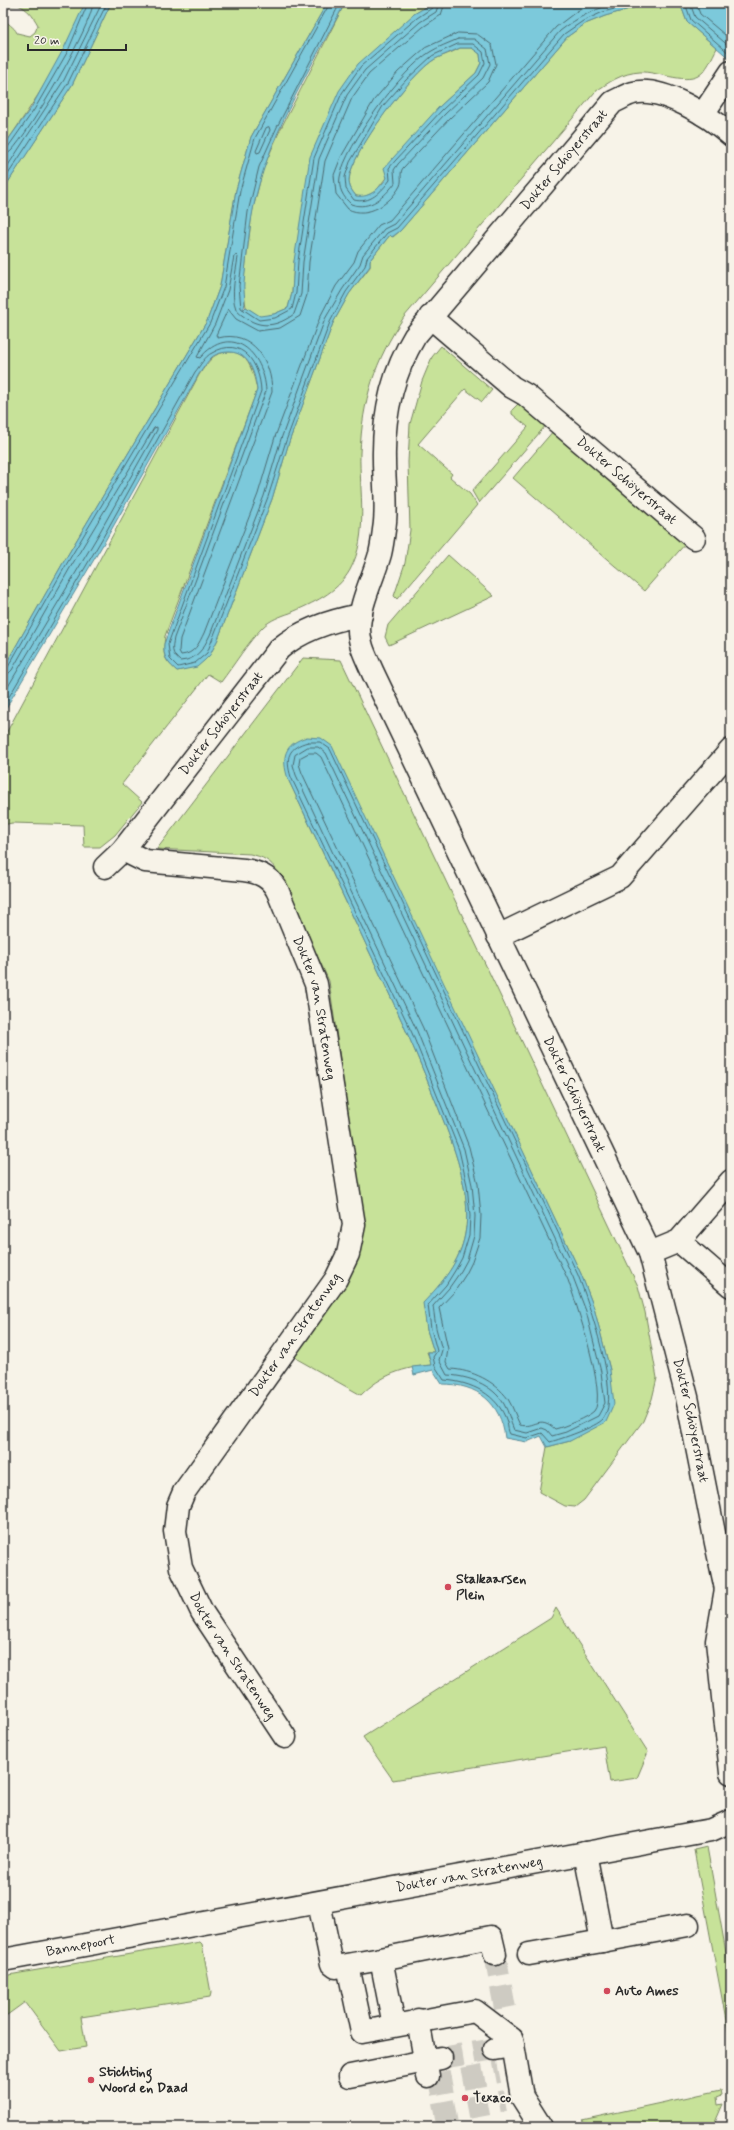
<svg xmlns="http://www.w3.org/2000/svg" width="734" height="2130" font-family="Mynerve,sans-serif">
	<style>
		.green { fill: #c7e299; stroke: #798662; fill-rule: evenodd }
		.water { fill: #7cc9db; stroke: #5c8a95; fill-rule: evenodd }
		.lines { fill: none; stroke-linecap: round; stroke-linejoin: round }
		.shore { stroke: #4b6a71; stroke-width: 1 }
		.minor-tunnel { stroke: #cecbc2; stroke-width: 22; stroke-dasharray: 22 11; stroke-linecap: butt }
		.minor-casing { stroke: #2b2b2b; stroke-width: 25 }
		.minor { stroke: #f7f3e8; stroke-width: 22 }
		.poi-dot { fill: #d1495b; stroke: #f7f3e8; stroke-width: 1.5 }
		.labels { text-anchor: middle; dominant-baseline: central; stroke-width: 3.5; stroke-linejoin: round; paint-order: stroke }
		.street-label { font-size: 14px; fill: #2b2b2b; stroke: #f7f3e8 }
		.poi-label { font-size: 14px; font-weight: bold; fill: #2b2b2b; stroke: #f7f3e8; text-anchor: start }
	</style>
	<rect width="100%" height="100%" fill="#f7f3e8"/>
	<filter id="ink" filterUnits="userSpaceOnUse"><feTurbulence type="fractalNoise" baseFrequency=".025" numOctaves="2"/><feDisplacementMap in="SourceGraphic" scale="8" xChannelSelector="R" yChannelSelector="G"/><feConvolveMatrix kernelMatrix="1 2 1 2 8 2 1 2 1" color-interpolation-filters="sRGB"/></filter>
	<g filter="url(#ink)">
		<path class="green" d="M3,3h82c-20,52 -50,99 -82,144zM18,5c10,4 15,11 20,20l-3,7 -5,4 -13,-3c-3,-7 -10,-8 -13,-16l5,-11z
			M111,3h216l-76,134 -15,53 -16,96 -13,35 -144,242 -60,106v-479l69,-105z
			M345,3h88l-19,11 -120,247 -2,32 -4,15 -14,6 -14,3 -14,-10 -3,-20 9,-74 11,-44 17,-39z
			M650,3h30l7,19 30,26c-5,9 -10,23 -19,28 -14,8 -42,-5 -58,-4 -18,1 -31,10 -45,20l-191,225c-29,43 -42,84 -44,136 -1,38 9,82 -10,117 -13,23 -37,33 -60,43 -9,3 -20,7 -27,14 -15,15 -29,38 -42,55l-13,-8 -86,110 20,18 -27,33 -15,12h-16l-1,-22 -71,-2 -9,2v-86l196,-364c4,-6 8,-12 13,-17 4,-4 12,-6 17,-6 20,-1 25,23 28,38l-92,246c-2,18 -3,22 12,35 25,-6 30,-9 41,-32l54,-140 17,-57 44,-119 16,-29 21,-27v-7l20,-25 3,2 7,-6 167,-194 18,-13 20,-8z
			M460,48h12l8,6 1,9 -5,10 -37,34 -63,84 -12,6 -8,-1c-4,-5 -7,-9 -7,-16 1,-26 62,-107 86,-121 8,-4 17,-6 25,-11z
			M441,346l51,44 -10,12 -17,-13 -47,55 34,30 -2,3 20,17 7,11 -80,94 -3,-3 11,-33 5,-33 -2,-68 2,-38 12,-43 10,-24z
			M519,403l28,21 -68,79 -7,-12 56,-64 -16,-13v-4z
			M554,430l132,113 -42,48 -131,-113z
			M448,555l46,41 -105,49 -4,-8 3,-12z
			M303,658l38,2 297,626 7,26 12,66 -5,21 -9,22 -59,79 -9,7 -10,-1 -26,-14 8,-45 23,-6 40,-71 -16,-62 -13,-34 -107,-226 -186,-269c27,57 54,115 81,172 22,46 44,93 63,141 16,40 42,98 33,142 -5,28 -23,49 -41,69l3,27 7,22h-7l5,13c-28,2 -51,10 -71,30l-64,-36 -3,-5c28,-39 64,-77 70,-126l-35,-247 -51,-109c-8,-12 -15,-15 -28,-18l-93,-5z
			M556,1608l92,144 -11,26 -27,4 -6,-36 -211,34 -30,-43 188,-119z
			M707,1847l24,133v66l-37,-196z
			M200,1942l2,2 9,49 -1,4 -129,20 5,30 -25,4 -36,-49 -22,16v-42z
			M721,2090l1,5 -5,2 1,8 5,-1 -10,23h-120l-11,-7z"/>
		<path class="water" d="M85,3h26l-39,82 -69,105v-43l28,-39 33,-60z
			M327,3h18c-32,60 -73,127 -89,193 -7,29 -9,58 -12,87 -1,9 3,19 -1,27l3,-3 14,9 14,-2 14,-6 4,-15 2,-32 16,-104 29,-66 19,-27 56,-50 19,-11h217l-45,13 -20,8 -18,13 -167,194 -8,6 -2,-2 -20,25v6l-21,28 -16,29 -44,119 -17,57 -54,140 -8,16 -5,5 -8,7 -20,4c-10,-9 -14,-14 -13,-27l93,-254c-2,-16 -7,-37 -27,-38 -6,0 -13,1 -18,5 -5,4 -9,12 -13,17l-94,167 -95,160 -7,15v-47l60,-106 144,-242 13,-35 16,-96 15,-53zM460,48h12l8,6 1,9 -5,10 -37,34 -55,61 3,10c-9,11 -16,20 -31,18 -4,-5 -7,-9 -7,-16 1,-26 63,-108 86,-121 8,-4 17,-7 25,-11z
			M680,3h51v57l-44,-38z
			M307,737l14,1 11,8 249,528 13,34 16,62 4,34 -8,18 -36,19 -23,6 -6,-11 -14,6 -22,-4c-4,-36 -28,-54 -63,-54l-9,-14 -19,5 -2,-8 19,-2 -3,-13h6l-7,-22 -4,-27c19,-20 37,-41 42,-69 9,-44 -17,-102 -33,-142 -19,-48 -41,-95 -63,-141 -27,-58 -54,-115 -81,-172 -7,-22 -4,-35 19,-42z"/>
		<g class="lines">
			<path class="shore" d="M340,3l-63,124 -18,40 -11,45 -9,74 2,22 18,12 16,-2 17,-9 4,-16 2,-32 16,-103 28,-65 19,-27 56,-48 15,-10 2,-5
				M439,3l-3,9 -16,10 -55,48 -18,25 -28,64 -16,103 -2,32 -7,20c-16,12 -32,15 -48,4 -4,-3 -8,-5 -10,-9 -6,-15 0,-36 2,-52l-2,-2 -2,1 -6,34 -13,34 -18,33 3,1c31,-36 64,-6 66,33l-92,247c-2,10 -3,16 6,23 17,-1 23,-12 30,-26l54,-139 17,-57 44,-120 17,-29 18,-26 3,-9 21,-26 10,-5 166,-193c18,-14 36,-23 58,-28
				M445,3l-4,12 -18,12 -54,47 -17,24 -27,63 -16,101 -2,33 -7,21 -20,12 -22,3 -22,-12 -8,-10 -12,26 2,3c34,-9 54,23 54,54l-92,247 -1,12 2,4c14,-1 18,-12 23,-22l54,-139 17,-57 45,-120 16,-31 18,-24 4,-11 21,-26 11,-5 166,-193 21,-16 19,-8
				M685,3l6,17 40,35
				M690,3l5,14 36,31
				M696,3l4,11 31,26
				M458,33l19,1 15,11 4,19 -8,18 -38,36 -47,50c-4,5 0,11 -3,18 -9,17 -32,33 -52,23l-12,-15 -2,-19 7,-18 33,-57 24,-28 27,-24z
				M458,39h16l13,10 3,15 -7,14 -38,36 -47,50 -4,6 1,13c-10,13 -25,28 -44,21 -8,-7 -13,-16 -11,-27 5,-31 63,-109 90,-125 8,-5 19,-9 28,-13z
				M458,44h15l10,8 2,11 -6,12 -37,35 -47,51 -6,7 1,12c-9,12 -20,24 -36,20l-8,-11 -1,-12 5,-15 33,-56 23,-26 26,-24z
				M269,127l1,3 -10,22 -3,1 -1,-2 10,-23z
				M3,149l5,-2 26,-37 34,-59 20,-48
				M3,154c3,0 6,-1 8,-3 18,-18 81,-125 82,-148
				M3,173l61,-93 38,-77
				M3,182l65,-99 39,-80
				M3,670l5,-3 58,-102 144,-242 14,-36 16,-96 15,-53 75,-135
				M3,675l5,-1 4,-4 58,-102 84,-140 3,-1v3l-60,107 -94,158
				M3,707l99,-168 93,-167c5,-6 10,-16 17,-19 30,-18 48,11 49,38l-93,253 2,15 8,8 17,-4 12,-10 61,-156 18,-56 44,-119 16,-30 19,-26 2,-8 20,-25 10,-5 167,-194 19,-13 20,-9 35,-9
				M308,742h12l10,7 248,526c10,26 44,122 25,144 -7,8 -42,20 -53,23l-8,-9 -15,5 -17,-4c-2,-3 -2,-8 -3,-12 -9,-28 -36,-40 -63,-42l-9,-14 -2,-9 4,-6 -6,-22 -3,-24 18,-20 10,-16 6,-11 7,-23 1,-19 -3,-31 -8,-35 -47,-117 -121,-256c-6,-19 -3,-30 17,-35z
				M308,747h10l8,6 247,524 13,34 15,61 4,31 -7,13 -32,16 -14,4 -5,-6 -5,-2 -15,5 -13,-3c-4,-8 -5,-18 -10,-26 -12,-20 -36,-28 -57,-29l-8,-15 3,-10 -6,-22 -3,-22 16,-18 12,-17 6,-11 7,-24 1,-20 -3,-31 -8,-36 -47,-118 -121,-256 -3,-10 2,-10z
				M309,753h7l5,4 247,523c7,20 40,116 26,131 -6,6 -30,16 -39,18 -16,-15 -20,0 -35,-4 -4,-8 -7,-18 -12,-26 -13,-18 -36,-29 -58,-30l-4,-7 2,-13 -9,-41 16,-17 11,-17 6,-12 8,-24 1,-23 -3,-31 -9,-37 -46,-119 -121,-255 -3,-9 1,-6z"/>
			<path class="minor-tunnel" d="M495,1954l11,60
				M441,2058l54,-9
				M430,2085l69,-13
				M434,2114l71,-13"/>
			<g class="minor-casing">
				<g id="minor">
					<path d="M703,114l28,-42"/>
					<path id="s1" d="M731,135c-20,-18 -70,-50 -98,-42 -7,2 -13,6 -20,9l-198,234c-23,38 -32,79 -31,124 0,23 4,48 0,70 -1,8 -2,16 -4,24 -7,25 -21,50 -21,76 0,15 8,29 14,43l277,580 37,144 29,146 10,46 5,10"/>
					<path id="s2" d="M430,317l82,70 14,8 168,143"/>
					<path id="s3" d="M123,850l22,11 99,9c15,2 27,7 34,22l38,92 38,241 -6,29 -12,25 -152,213 -6,14 -3,25 6,37 21,44 83,125"/>
					<path id="s4" d="M105,867l18,-17 156,-201c22,-19 54,-29 82,-34"/>
					<path d="M498,936l122,-59 111,-127"/>
					<path d="M679,1241l52,45"/>
					<path d="M650,1253l29,-12 52,-60"/>
					<path d="M726,1589l-9,52 14,132"/>
					<path d="M319,1903l13,61 4,3 45,-8 13,66"/>
					<path d="M602,1941l86,-16"/>
					<path d="M529,1954l73,-13 -17,-88"/>
					<path d="M381,1959l110,-22 4,17"/>
					<path id="s5" d="M3,1960l708,-130 20,-9"/>
					<path d="M348,1966l14,66 113,-21 37,28 10,58 19,30"/>
					<path d="M418,2020l10,56"/>
					<path d="M495,2049l18,-3"/>
					<path d="M350,2076l91,-18"/>
				</g>
			</g>
			<use href="#minor" class="minor"/>
		</g>
	</g>
	<g class="poi-dot">
		<circle cx="448" cy="1587" r="4"/>
		<circle cx="607" cy="1991" r="4"/>
		<circle cx="91" cy="2080" r="4"/>
		<circle cx="465" cy="2098" r="4"/>
	</g>
	<g class="labels">
		<g class="street-label">
			<text transform="translate(564 160) rotate(-50)">Dokter Schöyerstraat</text>
			<text stroke="none"><textPath href="#s2" startOffset="256">Dokter Schöyerstraat</textPath></text>
			<text stroke="none"><textPath href="#s4" startOffset="185">Dokter Schöyerstraat</textPath></text>
			<text stroke="none"><textPath href="#s3" startOffset="289">Dokter van Stratenweg</textPath></text>
			<text stroke="none"><textPath href="#s1" startOffset="1254">Dokter Schöyerstraat</textPath></text>
			<text transform="translate(295 1335) rotate(-55)">Dokter van Stratenweg</text>
			<text stroke="none"><textPath href="#s1" startOffset="1602">Dokter Schöyerstraat</textPath></text>
			<text stroke="none"><textPath href="#s3" startOffset="1009">Dokter van Stratenweg</textPath></text>
			<text stroke="none"><textPath href="#s5" startOffset="474">Dokter van Stratenweg</textPath></text>
			<text stroke="none"><textPath href="#s5" startOffset="79">Bannepoort</textPath></text>
		</g>
		<g class="poi-label">
			<text x="456" y="1579">Stalkaarsen<tspan x="456" dy="16">Plein</tspan></text>
			<text x="615" y="1991">Auto Ames</text>
			<text x="99" y="2072">Stichting<tspan x="99" dy="16">Woord en Daad</tspan></text>
			<text x="473" y="2098">Texaco</text>
		</g>
	</g>
	<rect width="734" height="2130" fill="none" stroke="#f7f3e8" stroke-width="16"/>
	<rect x="8" y="8" width="718" height="2114" fill="none" stroke="#2b2b2b" stroke-width="1.5" filter="url(#ink)"/>
	<path d="M28 44v6h98v-6" fill="none" stroke="#2b2b2b" stroke-width="2"/>
	<text x="34" y="44" font-size="12" fill="#2b2b2b" stroke="#f7f3e8" stroke-width="3" paint-order="stroke">20 m</text>
</svg>
